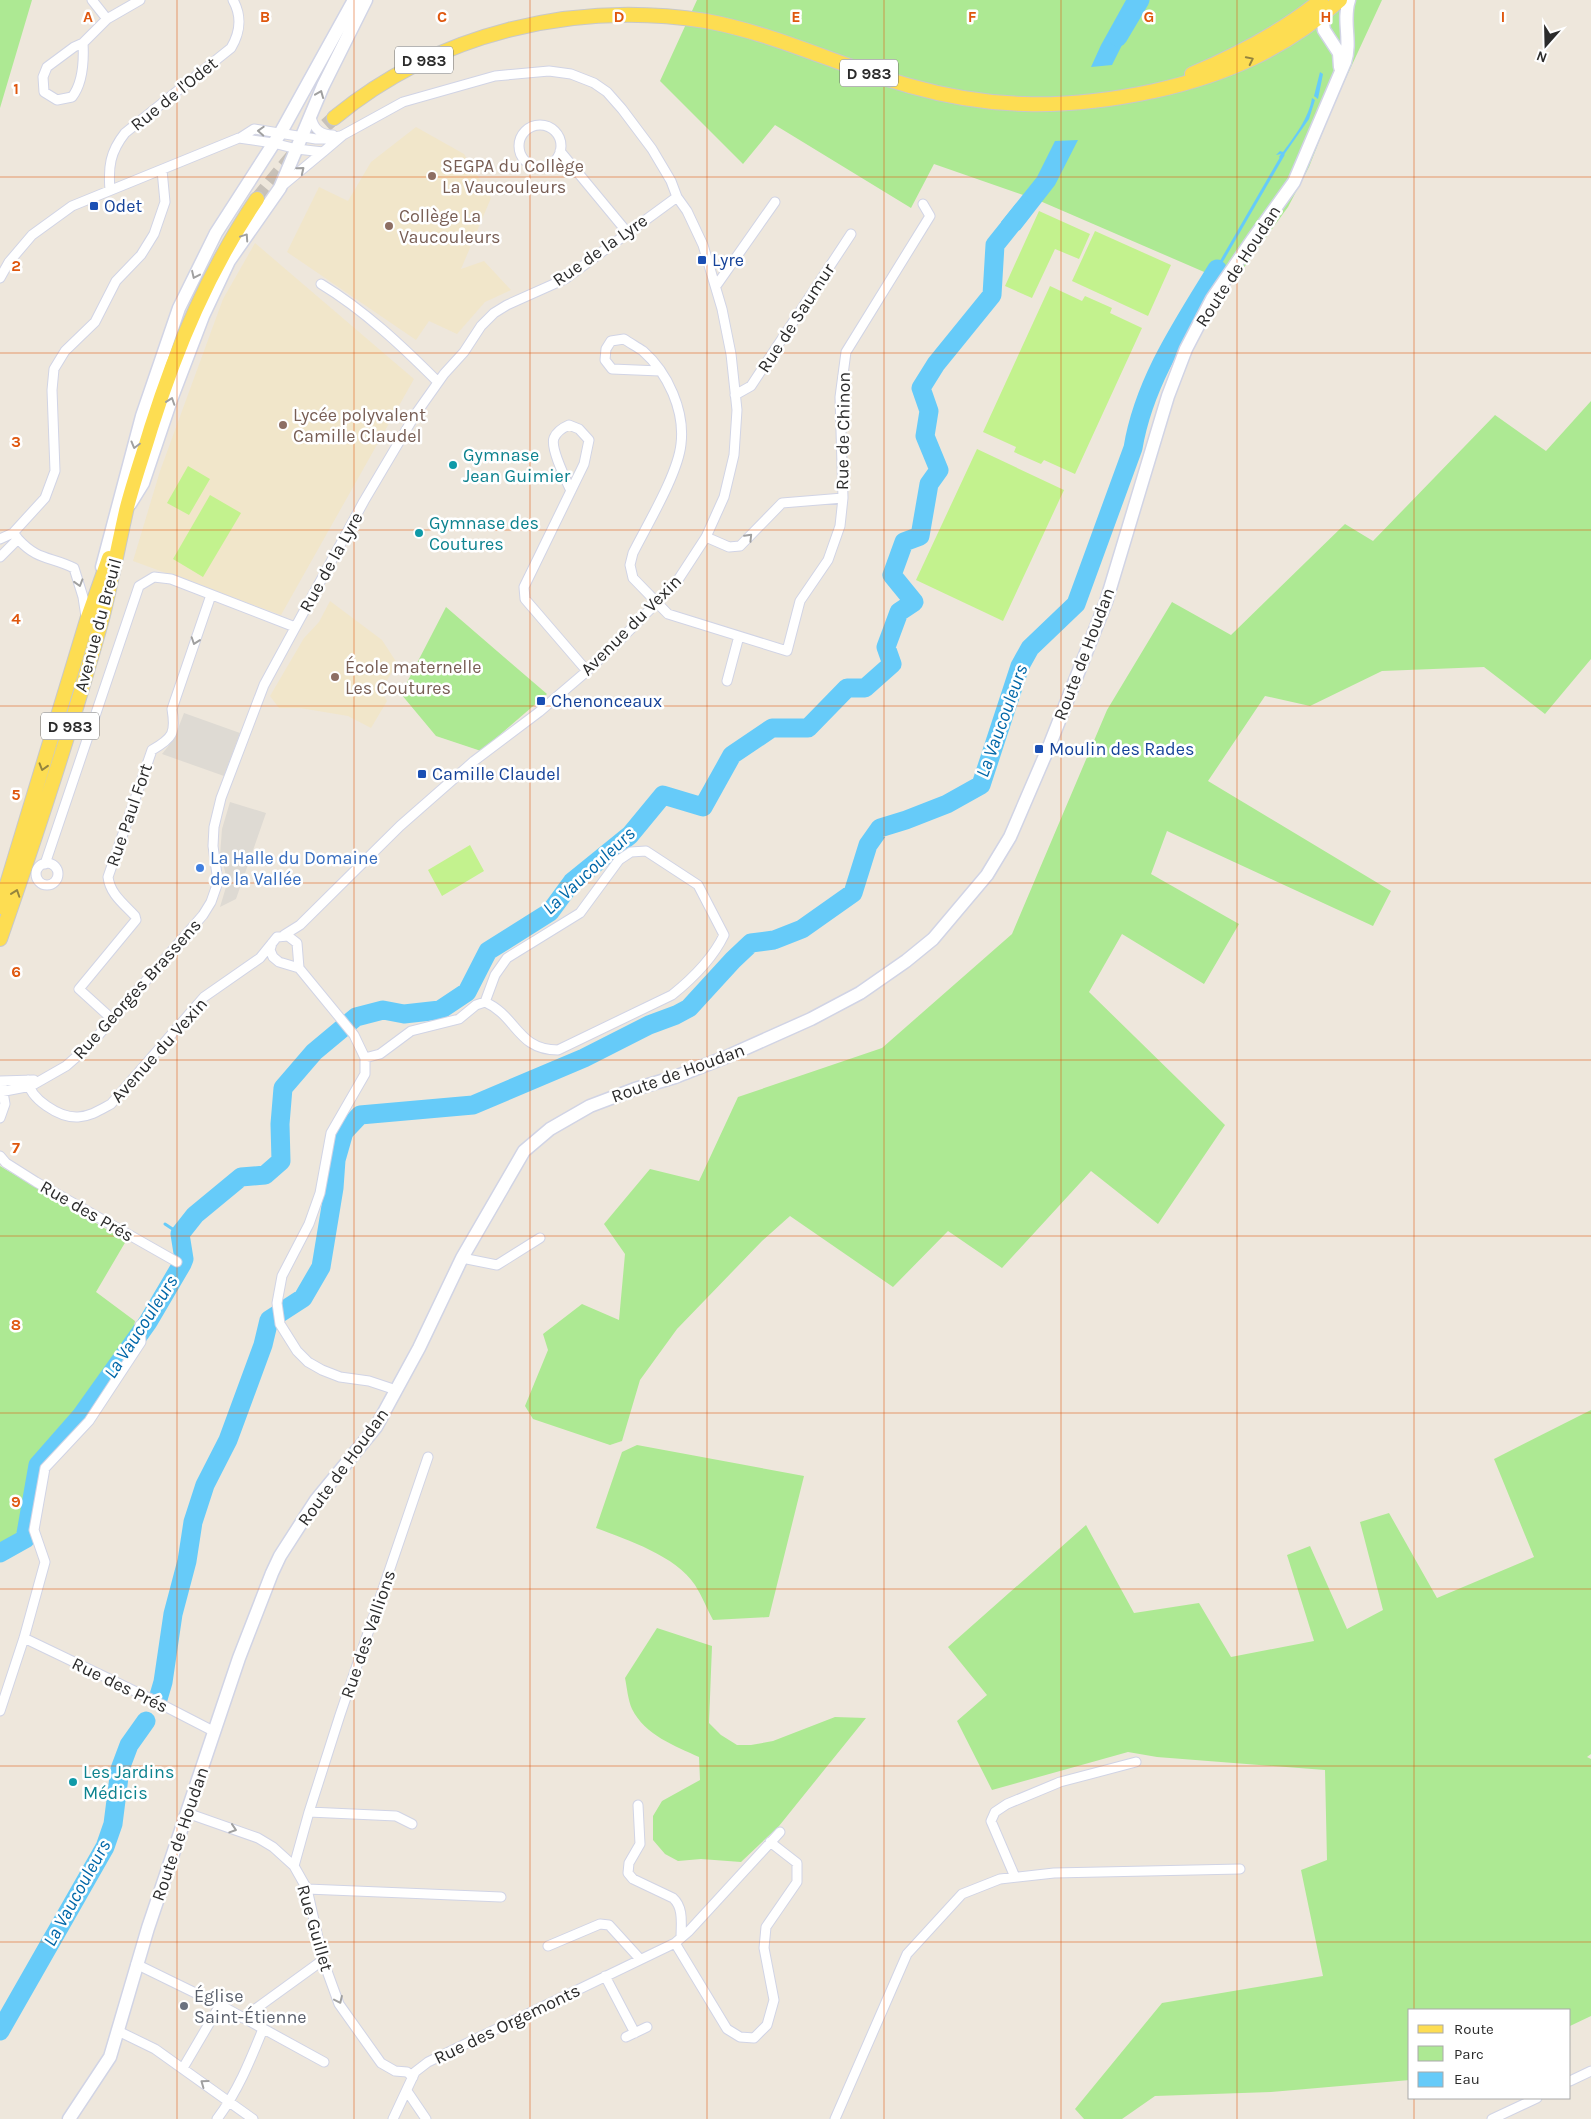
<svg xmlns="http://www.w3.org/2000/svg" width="1591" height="2119" font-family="Karla,sans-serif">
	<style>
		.education { fill: #f1e6ca }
		.green { fill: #ade993 }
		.pitch { fill: #c3f28e }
		.plaza { fill: #dedad3 }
		.water { fill: #66cbf9 }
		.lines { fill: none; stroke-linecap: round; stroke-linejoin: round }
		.stream { stroke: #66cbf9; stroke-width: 3 }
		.river { stroke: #66cbf9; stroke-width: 19 }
		.primary-tunnel { stroke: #c7c1b9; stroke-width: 14; stroke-dasharray: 14 7; stroke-linecap: butt }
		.street-casing { stroke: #d1d4e5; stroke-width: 11 }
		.secondary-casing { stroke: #d1d4e5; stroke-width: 15 }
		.primary-casing { stroke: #c8c8c8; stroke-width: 16 }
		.street { stroke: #fff; stroke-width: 9 }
		.secondary { stroke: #fff; stroke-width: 12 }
		.primary { stroke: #fddd52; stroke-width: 14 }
		.oneway { stroke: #94843e }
		.oneway2 { stroke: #a0a0a0 }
		.grid { fill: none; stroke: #df570e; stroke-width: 1; stroke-opacity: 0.55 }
		.education-dot { fill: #8d6e63; stroke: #fff; stroke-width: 2 }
		.transit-dot { fill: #1a4fb4; stroke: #fff; stroke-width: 2 }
		.culture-dot { fill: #0f9aa8; stroke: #fff; stroke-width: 2 }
		.shop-dot { fill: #3f7fe0; stroke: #fff; stroke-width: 2 }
		.worship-dot { fill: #6b7280; stroke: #fff; stroke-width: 2 }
		.labels { text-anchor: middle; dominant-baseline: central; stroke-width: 5; stroke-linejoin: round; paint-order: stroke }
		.shield { fill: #fff; stroke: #6b6b6b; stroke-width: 1 }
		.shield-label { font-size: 16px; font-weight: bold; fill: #2b2b2b }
		.street-label { font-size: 18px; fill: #2b2b2b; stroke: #fff }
		.education-label { font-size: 18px; fill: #785e54; stroke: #fff; text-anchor: start }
		.transit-label { font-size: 18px; fill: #164399; stroke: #fff; text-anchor: start }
		.culture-label { font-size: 18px; fill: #0d838f; stroke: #fff; text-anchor: start }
		.shop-label { font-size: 18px; fill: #366cbe; stroke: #fff; text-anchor: start }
		.worship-label { font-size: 18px; fill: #5b616d; stroke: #fff; text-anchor: start }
		.water-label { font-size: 19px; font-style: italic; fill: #0167a8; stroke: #fff }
		.grid-label { font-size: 16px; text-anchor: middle; font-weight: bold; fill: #df570e; stroke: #fff; stroke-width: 5; stroke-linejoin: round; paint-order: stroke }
	</style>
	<rect width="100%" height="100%" fill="#eee7dc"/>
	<path class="education" d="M416,127l48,27 27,44 -30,71 23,-8 27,29 -26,12 -28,32 -28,-13 -13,19 -129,-88 32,-65 29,14 23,-39z
		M255,243l159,136 -133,236 -148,-54 27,-90 63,-172z
		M330,601l52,39 15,23 -16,28 6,10 -16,27 -23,-12 -48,-8h-21l-9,-12 34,-58 15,-16z"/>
	<path class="green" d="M0,0h32l-32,108z
		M697,0h685l-49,106 -24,61 -21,40 -56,77 -192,-83 -106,-37 -23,44 -136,-83 -32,39 -83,-83z
		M1591,401v258l-46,55 -61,-47 -102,4 -72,35 -45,-10 -57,85 183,110 -18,35 -206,-95 -16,43 88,50 -35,60 -82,-50 -33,58 136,133 -67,99 -67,-53 -89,97 -54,-37 -55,56 -103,-71 -28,25 -85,88 -37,51 -18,61 -12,4 -77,-26 -8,-13 23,-56 -5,-16 39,-30 37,16 6,-66 -21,-30 46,-55 49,12 39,-84 144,-49 130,-114 95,-224 65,-108 59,33 114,-111 28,17 122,-126 51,36z
		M446,607l101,87 -66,57 -45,-15 -35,-42z
		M0,1166l126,75 -30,51 39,29 -3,17 -99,136 -18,65 -15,9z
		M1591,1410v344l-4,3 4,2v257l-21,10v-16h-160v70l-139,12 -116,4 -33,23h-38l-9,-10 87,-106 161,-27 -22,-106 26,-10 -2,-90 -168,-13 -29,-5 -136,38 -35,-69 30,-26 -39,-48 138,-122 48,88 65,-10 32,54 83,-16 -27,-86 23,-9 37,83 36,-19 -23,-88 29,-9 48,85 97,-41 -40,-98z
		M637,1445l167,31 -35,141 -56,3c-6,-11 -11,-24 -18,-35 -19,-29 -67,-45 -99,-57l26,-76z
		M657,1628l55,18 -3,77 12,12 16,10h14l22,-4 62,-24 31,1 -87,108 -38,36 -40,-3 -23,2 -13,-7 -12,-14v-24l9,-15 38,-21 -1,-23c-24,-11 -54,-22 -67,-48 -4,-9 -5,-21 -7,-31z"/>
	<path class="pitch" d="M1039,211l51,23 -11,25 -24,-10 -23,49 -27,-12z
		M1095,231l76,34 -23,51 -76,-35z
		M1050,286l32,15 3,-5 27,12 -2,5 32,15 -67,146 -31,-14 -3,4 -27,-12 2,-5 -33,-15z
		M977,449l87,41 -61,131 -87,-41z
		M188,466l22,13 -21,36 -22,-12z
		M210,495l31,18 -38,64 -30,-18z
		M470,845l14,26 -42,25 -14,-26z"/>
	<path class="plaza" d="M184,713l56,20 -16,43 -62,-22 12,-15z
		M230,802l36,11 -30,86 -16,8 6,-20 -1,-16 -5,-16 2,-26z"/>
	<path class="water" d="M1126,0h19l-7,11 -6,-2 -9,34 -11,22 -21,2 10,-22z
		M1320,72l3,2 -5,25 -4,-3z
		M1312,98l3,2 -6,19 -28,40 -2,-2 2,-3 -5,1 4,-4 3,1c11,-15 26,-34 29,-54z
		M1078,140l-23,45 -35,45 -10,3 -9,-11 36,-45 18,-36z
		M157,1303l6,4 -16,24v-9z"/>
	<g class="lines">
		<path class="stream" d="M1217,269l66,-114
			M165,1224l15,10"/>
		<path class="river" d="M1118,37l22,-37
			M0,1553l25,-14 13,-74 43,-49 67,-94 34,-58 2,-5 -4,-25 15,-19 46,-38 24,-2 16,-14 -1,-37 3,-36 31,-36 42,-35 27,-7 21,4 36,-4 27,-18 21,-41 62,-39 22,-30 58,-47 33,-40 40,12 29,-52 40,-27h36l39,-40h18l27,-24 -6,-17 13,-35 15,-10 -22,-27 12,-33 16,-6 9,-52 10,-14 -14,-34 4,-25 -8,-23 15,-24 56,-69 3,-50 28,-35
			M158,1699l5,-17 10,-68 14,-53 6,-39 12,-37 23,-45 35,-95 6,-25 34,-22 18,-31 13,-79 2,-28 8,-28 16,-17 113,-10 111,-47 65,-33 27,-10 13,-7 44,-48 18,-17 23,-3 28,-11 51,-36 15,-48 12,-17 26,-8 41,-16 34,-19 39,-119 10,-18 46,-44 57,-156c11,-66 49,-122 84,-179
			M0,2031l105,-184 8,-23 7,-55 9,-24 17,-24"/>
		<path class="primary-tunnel" d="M310,139l24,-21
			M257,199l37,-45"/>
		<g class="street-casing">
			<path id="street" d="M92,0l15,19
				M83,43c1,18 0,40 -11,54l-15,3 -13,-8 -1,-15 4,-10 27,-20 9,-4 24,-24 33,-19
				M311,117c3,12 9,18 22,18
				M519 146a21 21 0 1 1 42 0a21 21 0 1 1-42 0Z
				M240,138l14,-9 62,10h11l13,-3
				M560,151l67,81
				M282,186l41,-34
				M110,190c-2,-23 0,-38 15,-57l106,-85c9,-15 11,-32 2,-48
				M0,278l9,-16 23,-27 40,-29 167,-68 34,5 24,6 26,3 20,-17 60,-33 92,-26 54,-5 22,3 23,9 13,9 15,17 30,40 19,32 6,16 10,14 16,34 19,64 9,45 6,56 -3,45 -10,42 -18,40 -30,46 -56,57 -33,31 -48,41 -65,49 -74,65 -100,99 -16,10
				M321,284c43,26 81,62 117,98
				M716,286l59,-84
				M660,371l-48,-2 -7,-9 1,-11 5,-8 13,-2c6,4 13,8 19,12 25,22 42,60 38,93 -3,30 -34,81 -48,109l-3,12 3,13 35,36 119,37 13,-50 28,-41 12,-34 3,-28 -3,-101 6,-45 84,-136 -7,-12
				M735,395l16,-9 100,-152
				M571,491c-5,-11 -21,-43 -17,-53 3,-7 8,-10 15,-13l10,4 10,11 -5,24 -60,123 1,12 62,72
				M706,537l23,10 11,-1 42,-43 61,-5
				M0,539l13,-6 32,-35 10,-27 -3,-81 2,-21 11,-18 30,-29 21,-41 25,-26 13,-21 11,-32 -3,-32
				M18,539c20,22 32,17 56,29l9,29 3,20
				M0,557l18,-18 -3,-4
				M727,681l12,-45
				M36 874a11 11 0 1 1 22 0a11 11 0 1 1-22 0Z
				M45,864l94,-278 15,-9 17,2 124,48
				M272,943l-2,7 3,7 6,5 20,6 55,67 11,23v16l-34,59 -11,60 -11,31 -27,52 -5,27 3,21 17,27 11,11 14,8 18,7 29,4 27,9
				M112,1019l-33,-30 57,-69 -1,-4c-11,-12 -25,-22 -27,-39l44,-127c21,-12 24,-17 20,-41l39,-114
				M365,1058l15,-4 31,-23 48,-12 17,-14 9,-3c32,14 32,48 73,48l114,-55c20,-16 41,-37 52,-60l-26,-50 -52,-34 -15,1 -12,8 -39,53 -73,45 -12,17 -10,27
				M28,1080c1,19 32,38 50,37 13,-1 22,-7 33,-13l93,-107 56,-39 17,-21 11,-1 9,7 2,25
				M0,1081l34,-1
				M0,1092l31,-6 35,-20 24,-21 113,-130 8,-13 7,-20 -5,-36 1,-19 7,-29 43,-113 100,-184 51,-86 29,-41 20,-22 17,-26 13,-13 13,-8 58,-26 112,-82
				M0,1118l5,-14 -3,-18
				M0,1156l6,7 30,19 141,80
				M462,1258l35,7 43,-27
				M24,1638l125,60 66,34
				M0,1711l24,-73 21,-76 -11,-32 11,-62 44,-47 52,-79 -1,-17
				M638,1805l2,39 -11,19 -1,10 5,6 40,19c11,10 8,26 8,40
				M309,1812l87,4 16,8
				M187,1813l71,25 15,9 21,19 13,23 16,71 16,44 42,59 14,8 12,1 6,5
				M294,1866l15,-54 31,-97 88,-258
				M1015,1877l-24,-56 4,-9 12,-8 53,-22 76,-20
				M307,1889l194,8
				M675,1943l52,86 13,8 14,1 13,-13 7,-25 -10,-52 2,-21 31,-45v-19l-27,-21
				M548,1946l52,-22 9,1 31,34
				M136,1964l84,41 104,57
				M605,1976l30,57
				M243,2018l80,-58
				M118,2031l37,18 98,70
				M626,2037l21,-10
				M183,2068l37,-63
				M1570,2081l21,-10
				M407,2091l19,28
				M217,2119c21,-28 33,-58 46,-90
				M393,2119l22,-47 13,-10 247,-119 14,-12 91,-99
				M835,2119l72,-165 55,-60 38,-15 54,-6 186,-4
				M1492,2119l45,-21"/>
		</g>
		<g class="secondary-casing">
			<path id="secondary" d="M1320,7l4,23 15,23 1,14
				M130,504l13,-21 29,-86 31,-81 26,-55 51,-73 43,-102 43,-86
				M102,567l40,-151 37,-108 37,-75 65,-101 73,-132
				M69,2119l41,-62 38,-129 91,-270 33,-85 8,-17 36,-56 60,-73 43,-79 43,-90 62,-107 26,-22 40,-23 45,-17 40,-12 51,-20 85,-38 49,-26 46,-32 27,-22 54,-64 23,-38 40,-93 56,-142 62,-206 18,-47 26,-50 41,-60 41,-57 51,-120c7,-21 -3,-41 4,-62"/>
		</g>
		<g class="primary-casing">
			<path id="primary" d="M1192,74c45,-19 90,-42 129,-74
				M334,118c103,-85 240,-118 372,-97 71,13 136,46 204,65 84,24 160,23 244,5 72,-16 131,-42 186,-91
				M0,907l87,-287 22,-62
				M0,939c37,-106 72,-212 102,-320 9,-36 16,-72 24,-108 7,-28 17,-56 25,-83 26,-82 58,-158 106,-229"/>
		</g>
		<use href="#street" class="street"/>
		<use href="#secondary" class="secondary"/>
		<use href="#primary" class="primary"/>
	</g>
	<defs><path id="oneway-chevron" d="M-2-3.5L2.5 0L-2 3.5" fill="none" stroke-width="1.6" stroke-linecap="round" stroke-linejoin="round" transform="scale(1.25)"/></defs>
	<g class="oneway">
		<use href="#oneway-chevron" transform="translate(1250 60) rotate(-26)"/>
		<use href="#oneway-chevron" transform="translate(43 767) rotate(107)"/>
		<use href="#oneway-chevron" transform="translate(16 893) rotate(-71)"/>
	</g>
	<g class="oneway2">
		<use href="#oneway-chevron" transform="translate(320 94) rotate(-68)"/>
		<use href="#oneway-chevron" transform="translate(261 131) rotate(-177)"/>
		<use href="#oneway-chevron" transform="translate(301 170) rotate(-39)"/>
		<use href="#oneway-chevron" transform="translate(245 237) rotate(-56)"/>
		<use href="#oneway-chevron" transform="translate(195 275) rotate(115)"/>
		<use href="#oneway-chevron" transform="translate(171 401) rotate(-71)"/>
		<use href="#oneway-chevron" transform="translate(135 445) rotate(105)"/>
		<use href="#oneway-chevron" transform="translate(749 537) rotate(-46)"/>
		<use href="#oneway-chevron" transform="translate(79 583) rotate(73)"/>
		<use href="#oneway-chevron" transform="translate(195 641) rotate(109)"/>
		<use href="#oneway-chevron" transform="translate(233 1829) rotate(18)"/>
		<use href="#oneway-chevron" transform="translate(339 2000) rotate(65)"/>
		<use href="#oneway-chevron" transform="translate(204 2083) rotate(-144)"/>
	</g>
	<path class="grid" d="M177,0v2119M354,0v2119M530,0v2119M707,0v2119M884,0v2119M1061,0v2119M1237,0v2119M1414,0v2010M0,177h1591M0,353h1591M0,530h1591M0,706h1591M0,883h1591M0,1060h1591M0,1236h1591M0,1413h1591M0,1589h1591M0,1766h1591M0,1942h1591M1414,2098v21"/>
	<g class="education-dot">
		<circle cx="432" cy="176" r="5"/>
		<circle cx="389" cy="226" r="5"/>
		<circle cx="283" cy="425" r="5"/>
		<circle cx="335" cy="677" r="5"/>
	</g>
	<g class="transit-dot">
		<rect x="89" y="201" width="10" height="10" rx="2.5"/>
		<rect x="697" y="255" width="10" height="10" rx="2.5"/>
		<rect x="536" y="696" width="10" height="10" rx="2.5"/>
		<rect x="1034" y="744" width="10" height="10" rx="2.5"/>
		<rect x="417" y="769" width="10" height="10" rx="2.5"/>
	</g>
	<g class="culture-dot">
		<circle cx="453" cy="465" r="5"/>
		<circle cx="419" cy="533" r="5"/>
		<circle cx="73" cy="1782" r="5"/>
	</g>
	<circle class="shop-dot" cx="200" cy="868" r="5"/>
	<circle class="worship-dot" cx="184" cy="2006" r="5"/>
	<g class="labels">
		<g class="shield">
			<rect x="395" y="46.5" width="58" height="27" rx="4"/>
			<rect x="840" y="59.5" width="58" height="27" rx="4"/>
			<rect x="41" y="712.5" width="58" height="27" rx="4"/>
		</g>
		<g class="shield-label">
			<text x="424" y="60">D 983</text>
			<text x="869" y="73">D 983</text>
			<text x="70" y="726">D 983</text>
		</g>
		<g class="street-label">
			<text transform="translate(174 94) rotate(-39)">Rue de l'Odet</text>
			<text transform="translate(600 250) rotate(-35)">Rue de la Lyre</text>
			<text transform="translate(1238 266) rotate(-57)">Route de Houdan</text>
			<text transform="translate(796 318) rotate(-57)">Rue de Saumur</text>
			<text transform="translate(843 431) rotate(-89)">Rue de Chinon</text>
			<text transform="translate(331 562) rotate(-61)">Rue de la Lyre</text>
			<text transform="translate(98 625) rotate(-75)">Avenue du Breuil</text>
			<text transform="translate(631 625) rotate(-45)">Avenue du Vexin</text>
			<text transform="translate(1084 654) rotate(-69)">Route de Houdan</text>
			<text transform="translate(129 815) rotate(-71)">Rue Paul Fort</text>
			<text transform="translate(137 989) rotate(-48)">Rue Georges Brassens</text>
			<text transform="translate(159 1050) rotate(-48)">Avenue du Vexin</text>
			<text transform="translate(678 1073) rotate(-20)">Route de Houdan</text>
			<text transform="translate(87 1211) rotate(30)">Rue des Prés</text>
			<text transform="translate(343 1467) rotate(-54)">Route de Houdan</text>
			<text transform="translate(368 1634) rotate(-71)">Rue des Vallions</text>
			<text transform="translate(120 1685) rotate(26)">Rue des Prés</text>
			<text transform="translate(180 1834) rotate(-71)">Route de Houdan</text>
			<text transform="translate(315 1928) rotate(74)">Rue Guillet</text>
			<text transform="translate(507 2024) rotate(-26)">Rue des Orgemonts</text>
		</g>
		<g class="education-label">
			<text x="442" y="166">SEGPA du Collège<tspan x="442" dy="21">La Vaucouleurs</tspan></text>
			<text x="399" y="216">Collège La<tspan x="399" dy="21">Vaucouleurs</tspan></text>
			<text x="293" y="415">Lycée polyvalent<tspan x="293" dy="21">Camille Claudel</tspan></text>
			<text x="345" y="667">École maternelle<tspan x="345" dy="21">Les Coutures</tspan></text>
		</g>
		<g class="transit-label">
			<text x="104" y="206">Odet</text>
			<text x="712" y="260">Lyre</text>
			<text x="551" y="701">Chenonceaux</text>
			<text x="1049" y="749">Moulin des Rades</text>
			<text x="432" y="774">Camille Claudel</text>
		</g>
		<g class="culture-label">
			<text x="463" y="455">Gymnase<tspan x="463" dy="21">Jean Guimier</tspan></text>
			<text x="429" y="523">Gymnase des<tspan x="429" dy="21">Coutures</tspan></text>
			<text x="83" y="1772">Les Jardins<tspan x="83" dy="21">Médicis</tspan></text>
		</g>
		<g class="shop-label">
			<text x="210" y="858">La Halle du Domaine<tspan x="210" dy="21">de la Vallée</tspan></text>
		</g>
		<g class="worship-label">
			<text x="194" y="1996">Église<tspan x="194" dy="21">Saint-Étienne</tspan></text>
		</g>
		<g class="water-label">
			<text transform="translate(1002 721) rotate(-70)">La Vaucouleurs</text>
			<text transform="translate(589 871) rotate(-43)">La Vaucouleurs</text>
			<text transform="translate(141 1327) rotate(-57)">La Vaucouleurs</text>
			<text transform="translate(77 1893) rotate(-61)">La Vaucouleurs</text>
		</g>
	</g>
	<g class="grid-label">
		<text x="88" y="22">A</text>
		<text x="265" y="22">B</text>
		<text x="442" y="22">C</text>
		<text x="619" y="22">D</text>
		<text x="796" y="22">E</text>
		<text x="972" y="22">F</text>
		<text x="1149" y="22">G</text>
		<text x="1326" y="22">H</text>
		<text x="1503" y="22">I</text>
		<text x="16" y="94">1</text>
		<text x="16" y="271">2</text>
		<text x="16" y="447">3</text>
		<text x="16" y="624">4</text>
		<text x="16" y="800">5</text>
		<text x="16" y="977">6</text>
		<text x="16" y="1153">7</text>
		<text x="16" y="1330">8</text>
		<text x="16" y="1507">9</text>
	</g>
	<rect x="1408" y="2009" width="162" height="90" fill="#ffffff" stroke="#aaaaaa"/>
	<rect x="1418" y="2025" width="25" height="8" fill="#fddd52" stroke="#aaaaaa"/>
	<text x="1454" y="2034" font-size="15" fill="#2b2b2b">Route</text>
	<rect x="1418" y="2046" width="25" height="15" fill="#ade993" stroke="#aaaaaa"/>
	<text x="1454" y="2059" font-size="15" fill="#2b2b2b">Parc</text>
	<rect x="1418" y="2072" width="25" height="15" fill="#66cbf9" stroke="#aaaaaa"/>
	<text x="1454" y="2084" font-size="15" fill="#2b2b2b">Eau</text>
	<g transform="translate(1546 45) rotate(200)" stroke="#ffffff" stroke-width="4" paint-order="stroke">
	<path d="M0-4L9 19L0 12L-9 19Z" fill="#2b2b2b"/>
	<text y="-8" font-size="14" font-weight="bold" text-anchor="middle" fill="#2b2b2b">N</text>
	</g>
</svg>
